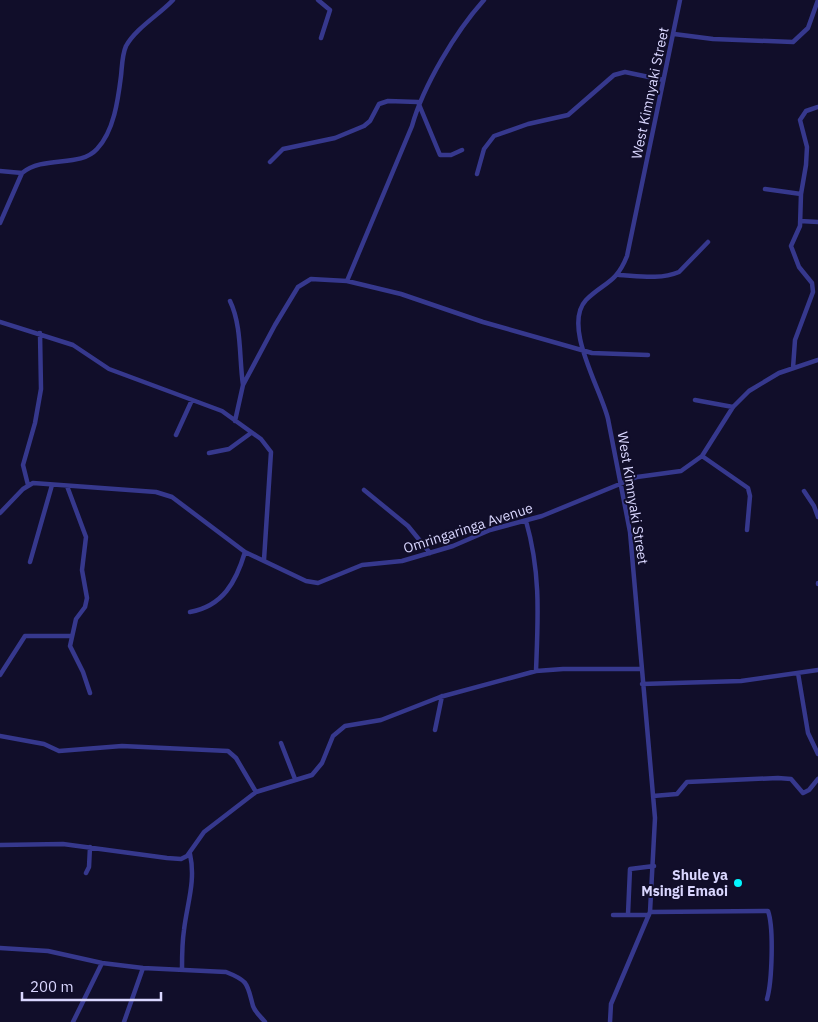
<svg xmlns="http://www.w3.org/2000/svg" width="818" height="1022" font-family="'IBM Plex Sans',sans-serif">
	<style>
		.lines { fill: none; stroke-linecap: round; stroke-linejoin: round }
		.minor { stroke: #36388d; stroke-width: 4.5 }
		.poi-dot { fill: #03f5ff; stroke: #110e2a; stroke-width: 2 }
		.labels { text-anchor: middle; dominant-baseline: central; stroke-width: 4; stroke-linejoin: round; paint-order: stroke }
		.street-label { font-size: 14px; fill: #dad7ff; stroke: #110e2a }
		.poi-label { font-size: 14px; font-weight: bold; fill: #dad7ff; stroke: #110e2a; text-anchor: end }
	</style>
	<rect width="100%" height="100%" fill="#110e2a"/>
	<g class="lines">
		<path class="minor" d="M318,0l12,10 -9,28
			M674,34l39,5 80,3 15,-14 10,-28
			M270,162l13,-13 52,-11 29,-12 6,-5 9,-17 9,-3 30,1 22,53h11l11,-5
			M0,171l22,2
			M477,174l7,-25 10,-13 34,-12 40,-9 46,-40 11,-3 38,8
			M765,189l36,5
			M800,221l18,1
			M0,223l22,-50c22,-18 58,-5 75,-24 17,-18 21,-49 24,-73 1,-9 1,-21 5,-30 10,-18 33,-31 47,-46
			M619,275c19,1 41,5 60,-3l29,-30
			M347,281l65,-155c11,-40 44,-95 72,-126
			M230,301c12,25 9,57 13,84
			M0,322l73,23 36,24 113,42 39,28 10,13 -7,108
			M793,368l2,-28 18,-48 -1,-9 -13,-16 -8,-21 9,-20 1,-32 5,-29 1,-18 -7,-27 6,-9 12,-4
			M695,400l38,7
			M235,421l8,-36 32,-60 23,-38 13,-8 36,2 54,13 82,28 109,31 56,2
			M176,435l16,-35
			M209,453l20,-4 22,-16
			M702,456l46,32 2,8 -3,34
			M28,485l-5,-20 12,-42 6,-34 -1,-56
			M67,486l19,51 -4,33 5,28 -2,9 -9,12 -6,27 13,26 7,21
			M364,490l44,36 22,27
			M804,491l10,15 4,11
			M0,513l23,-24 10,-6 123,9 16,5 73,55 61,29 12,2 44,-18 40,-4 51,-15 37,-16 52,-14 95,-39 44,-6 21,-15 31,-49 16,-16 30,-18 39,-13
			M526,521c15,52 12,97 10,150
			M30,562l22,-77
			M818,583v1
			M190,612c33,-6 46,-30 55,-60
			M798,673l10,60 10,21
			M0,675l25,-39h45
			M642,684l99,-3 77,-11
			M435,730l7,-34
			M0,736l44,8 15,7 63,-5 106,5 8,7 20,34
			M281,743l14,36
			M653,796l24,-2 10,-12 91,-4 13,1 12,14 6,-3 9,-11
			M0,845l63,-1 104,14 14,1 6,-3 17,-24 52,-40 56,-17 10,-12 11,-27 12,-10 36,-6 59,-23 96,-26 27,-2h78
			M86,873l3,-6 1,-20
			M650,912l118,-1c6,17 4,71 -1,88
			M628,914l2,-45 24,-3
			M613,915h36
			M0,948l48,3 54,12 41,5 83,4c23,9 21,12 27,34 2,6 8,11 12,16
			M182,969c0,-13 0,-26 2,-39 3,-26 12,-49 6,-76
			M73,1022l29,-59
			M124,1022l19,-54
			M610,1022l1,-18 39,-92 5,-94 -25,-286 -22,-113c-7,-30 -46,-93 -22,-119 18,-18 30,-16 41,-44l53,-256"/>
	</g>
	<circle class="poi-dot" cx="738" cy="883" r="5"/>
	<g class="labels">
		<g class="street-label">
			<text transform="translate(650 93) rotate(-78)">West Kimnyaki Street</text>
			<text transform="translate(633 498) rotate(81)">West Kimnyaki Street</text>
			<text transform="translate(468 528) rotate(-18)">Omringaringa Avenue</text>
		</g>
		<g class="poi-label">
			<text x="728" y="875">Shule ya<tspan x="728" dy="16">Msingi Emaoi</tspan></text>
		</g>
	</g>
	<path d="M22 992v8h139v-8" fill="none" stroke="#dad7ff" stroke-width="2.5"/>
	<text x="30" y="992" font-size="15" fill="#dad7ff" stroke="#110e2a" stroke-width="4" paint-order="stroke">200 m</text>
</svg>
